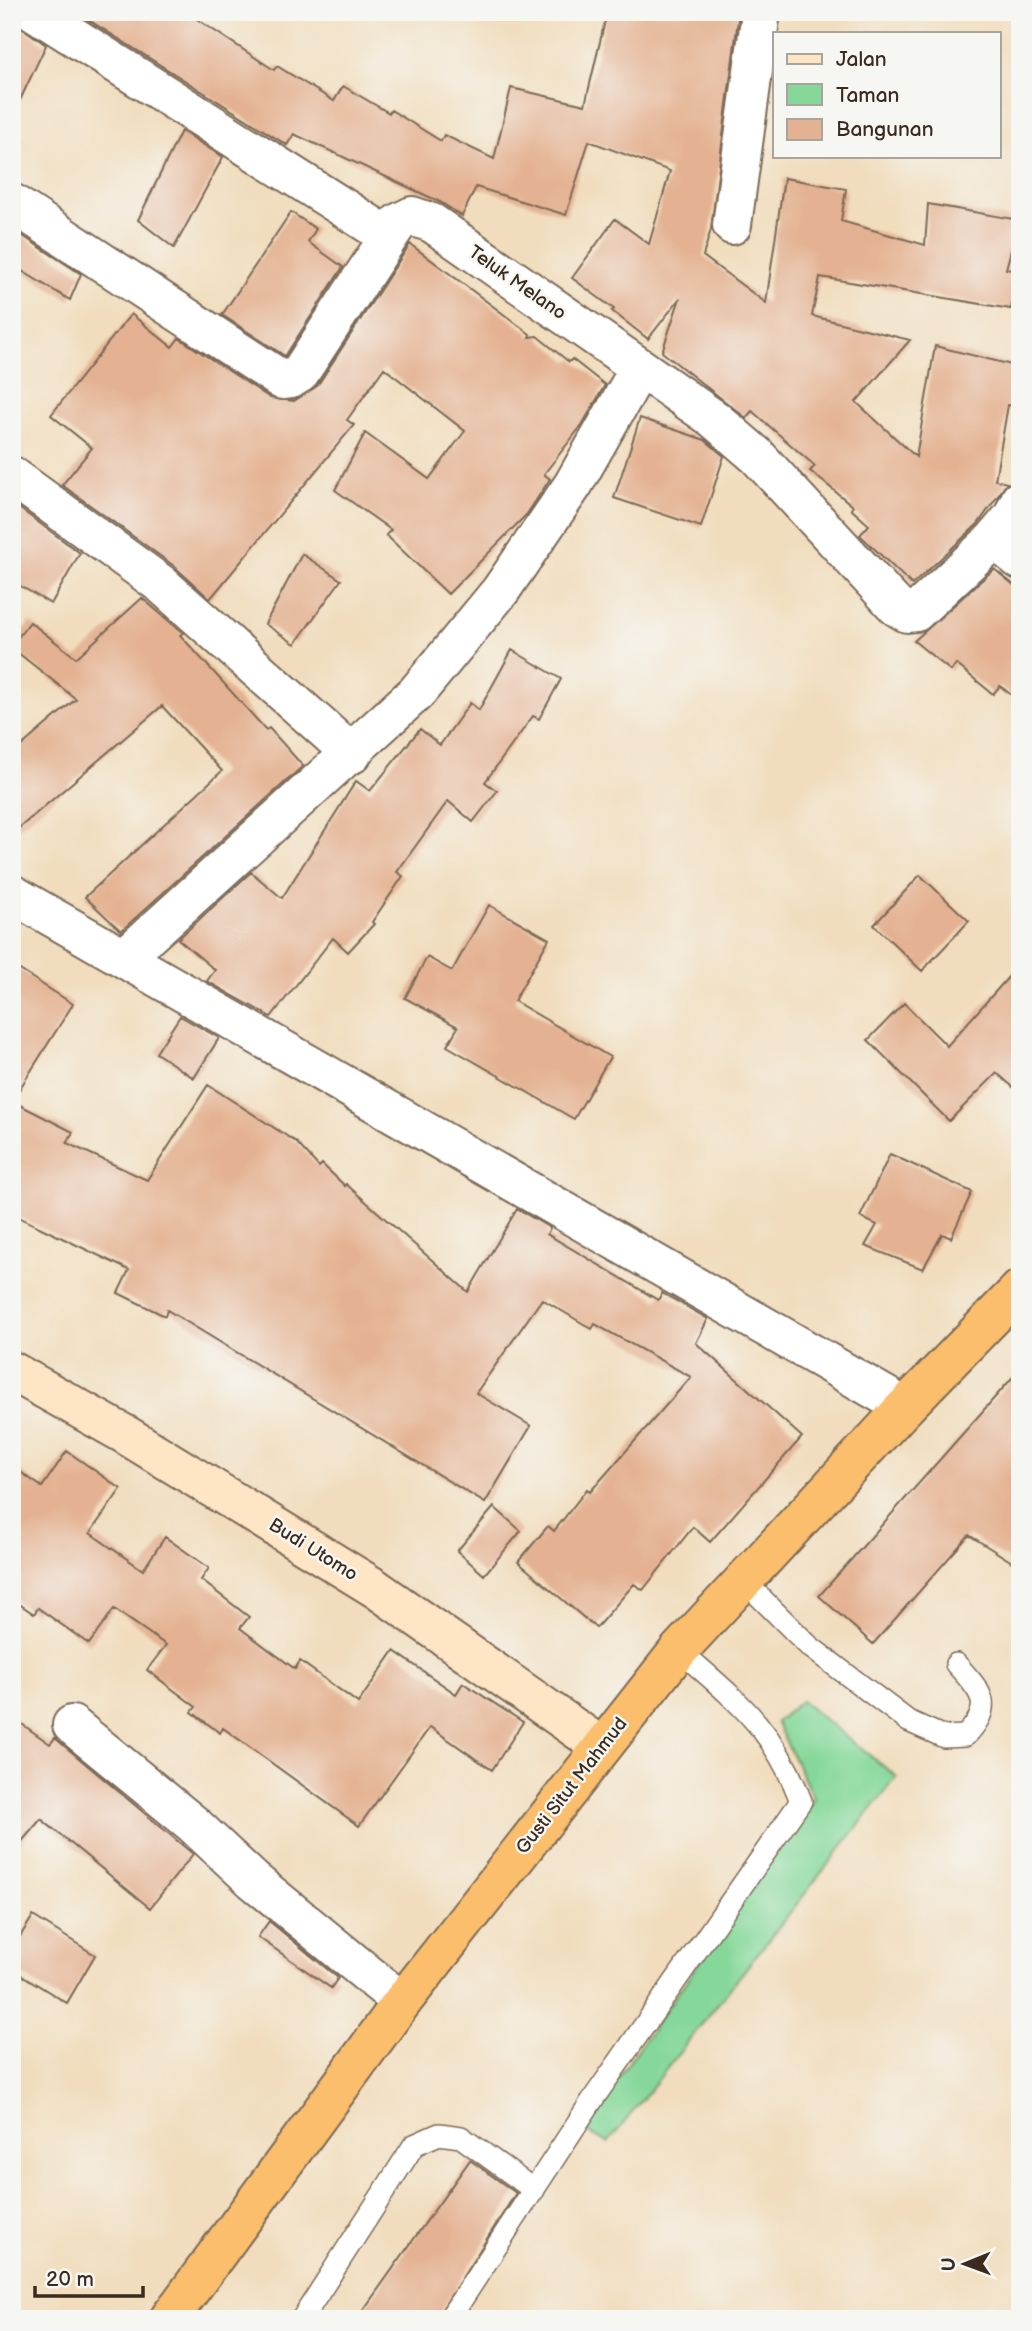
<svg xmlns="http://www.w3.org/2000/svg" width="1032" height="2331" font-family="'Balsamiq Sans',sans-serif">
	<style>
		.green { fill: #85d89a; stroke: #60815c; stroke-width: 2 }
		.building { fill: #e4b292 }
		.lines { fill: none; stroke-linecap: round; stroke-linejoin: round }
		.lane-casing { stroke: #7b6956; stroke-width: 24 }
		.street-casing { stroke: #7b6956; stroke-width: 42 }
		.secondary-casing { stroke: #7b6956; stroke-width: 42 }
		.highway-casing { stroke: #7b6956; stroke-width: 42 }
		.lane { stroke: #fff; stroke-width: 21 }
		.street { stroke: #fff; stroke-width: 38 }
		.secondary { stroke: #fde5c5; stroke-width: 38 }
		.highway { stroke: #fabe6d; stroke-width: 38 }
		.labels { text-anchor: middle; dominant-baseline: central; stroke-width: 5; stroke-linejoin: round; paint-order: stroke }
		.street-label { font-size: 19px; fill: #3b2a1e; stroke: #f6f6f2 }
	</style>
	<rect width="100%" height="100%" fill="#f6f6f2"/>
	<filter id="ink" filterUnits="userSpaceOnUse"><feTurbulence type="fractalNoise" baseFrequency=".0143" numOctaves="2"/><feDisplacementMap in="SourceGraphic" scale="14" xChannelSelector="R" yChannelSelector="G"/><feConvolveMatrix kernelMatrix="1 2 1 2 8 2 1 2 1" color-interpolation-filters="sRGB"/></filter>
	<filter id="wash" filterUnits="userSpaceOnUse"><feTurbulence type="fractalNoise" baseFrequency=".00686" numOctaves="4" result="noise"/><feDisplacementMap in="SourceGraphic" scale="28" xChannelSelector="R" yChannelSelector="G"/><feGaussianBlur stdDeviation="1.57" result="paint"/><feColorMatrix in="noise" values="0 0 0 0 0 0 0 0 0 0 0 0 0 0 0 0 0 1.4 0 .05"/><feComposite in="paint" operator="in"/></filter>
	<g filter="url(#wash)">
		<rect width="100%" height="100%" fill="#f1ddbd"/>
		<path class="green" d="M801,1701l96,76 -289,366 -26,-14 232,-330 -38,-77z"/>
		<g id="blocks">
			<path class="building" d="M76,12h110l88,58 3,-4 57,35 9,-15 46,27 2,-3 50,31 3,-6 50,24 17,-71 74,17 22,-93h132l-28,217 -8,27 63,47 18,-125 62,11 -5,32 84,24 3,-41 91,16 -13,49 12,2 -7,38 -191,-32 -8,39 98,24 -54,62 60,55 19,-111 85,21v40l-12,-2 -13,75 12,3 -29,41 -66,61 -52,-50 9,-10 -18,-16 2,-3 -43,-35 5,-5 -63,-55 -6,7 -84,-66 18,-54 -32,41 -36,-28 2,-2 -42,-31 43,-59 34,25 21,-73 -81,-30 -23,74 -90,-28 -14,29 -22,-14 -146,-68 -7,11z
				M17,24l29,21 -34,72v-85z
				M181,131l42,26 -49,91 -36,-28z
				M291,212l25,17 -8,13 35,25 -58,89 -63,-41z
				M12,229l69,45 -11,26 -58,-35z
				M410,244l120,90 -1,3 8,-1 32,26 3,-3 33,26 -23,40 -38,49 6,5 -23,35 -79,80 -62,-59 5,-5 -56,-40 30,-57 64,46 36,-48 -81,-63 -37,52 7,5 -144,174 -36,-33 -112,-81 30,-37 -41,-33 80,-101 41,33 7,-9 91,60 24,3 23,-15z
				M640,418l65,22 19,16 -23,71 -87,-29z
				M12,503l68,50 -29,51 -39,-23z
				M302,554l39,26 -46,64 -30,-20z
				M994,569l26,21v112l-20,-16 -7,8 -37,-30 -5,7 -37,-30z
				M142,598l41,35 -3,2 86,95 3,-2 34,38 -182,165 -36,-34 137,-126 -60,-65 -150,128v-80l64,-55 -64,-51v-3l18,-23 46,36z
				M512,650l49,29 -22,40 -6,-3 -48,66 12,9 -24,31 -25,-21 -51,71 6,4 -31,46 2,2 -26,28 -15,-14 -62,79 -64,-36 8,-11 -37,-31 73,-67 31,26 74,-117 14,10 50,-62 20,16 30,-42 9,7z
				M920,875l49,46 -47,50 -48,-46z
				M489,905l60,34 -35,62 96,56 -36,62 -127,-73 11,-19 -53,-29 22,-41 25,14z
				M1020,964v129l-23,-20 -48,48 -81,-81 36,-37 43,43z
				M12,965l61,39 -61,97z
				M180,1016l39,22 -25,40 -38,-25z
				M208,1085l88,57 23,25 3,-3 23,22 1,-2 122,108 49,-83 33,19 -3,6 111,66 4,-7 46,26 -12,24 106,94 -92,105 -17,-15 -50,63 -9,-6 -38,44 -78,-66 30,-36 6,5 33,-42 3,3 101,-115 -96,-53 -3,5 -50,-30 -66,94 55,33 -46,77 -318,-193 -2,6 -47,-23 11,-23 -117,-56v-113l61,31 -6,11 80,37z
				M890,1154l82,38 -21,46 -9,-4 -19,35 -58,-23 12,-21 -17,-8z
				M1020,1369v198l-51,-32 -96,109 -54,-48z
				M67,1451l54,38 -31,44 53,37 22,-33 44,31 -8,12 48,37 -9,11 55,41 5,-8 58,42 36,-52 62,43 7,-11 60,39 -31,48 -62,-43 -71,99 -136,-98 -3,5 -28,-21 4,-5 -49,-37 19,-25 -52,-36 -25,35 -51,-36 -4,6 -22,-15v-133l30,21z
				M494,1507l27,24 -37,44 -27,-24z
				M12,1717l38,27 5,-6 138,116 -43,54 -109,-89 -29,34z
				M33,1916l62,39 -28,48 -55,-34v-20z
				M269,1921l69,57 -7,10 -73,-51z
				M470,2160l46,33 -80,126h-79z"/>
		</g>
	</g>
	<g filter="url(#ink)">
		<use href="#blocks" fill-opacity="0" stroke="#7b6956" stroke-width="2"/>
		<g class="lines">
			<g class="lane-casing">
				<path id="lane" d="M744,1581l65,65 99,75 36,16 21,-1c31,-31 16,-44 -9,-72
					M302,2319l112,-174 25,-11 22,3 73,53
					M449,2319l144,-220 208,-298c-28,-74 -64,-100 -122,-151"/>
			</g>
			<g class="street-casing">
				<path id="street" d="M35,12l353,224
					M12,203l270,177 9,-1 8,-5 99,-151 14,-7 20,7 282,196 43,37 140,151 10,6 9,-1 78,-73 26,21
					M732,225l29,-213
					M12,476l149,108 191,170
					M994,539l19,-23 7,-16
					M12,894l893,513
					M124,958l293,-266 84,-102 72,-105 66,-116
					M72,1725l121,99 60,56 149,122"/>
			</g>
			<g class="secondary-casing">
				<path id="secondary" d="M12,1371l114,64 249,153 227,159"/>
			</g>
			<g class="highway-casing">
				<path id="highway" d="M169,2319l233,-317 277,-352 226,-243 115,-118"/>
			</g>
			<use href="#lane" class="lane"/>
			<use href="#street" class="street"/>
			<use href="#secondary" class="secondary"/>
			<use href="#highway" class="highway"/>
		</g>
	</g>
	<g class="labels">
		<g class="street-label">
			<text transform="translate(517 283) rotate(35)">Teluk Melano</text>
			<text transform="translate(313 1550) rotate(32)">Budi Utomo</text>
			<text transform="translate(572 1786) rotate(-52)">Gusti Situt Mahmud</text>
		</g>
	</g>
	<rect width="1032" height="2331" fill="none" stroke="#f6f6f2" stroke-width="42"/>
	<rect x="773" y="32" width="228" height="126" fill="#f6f6f2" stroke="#aba49d" stroke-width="2"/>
	<rect x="787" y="54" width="35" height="10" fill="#fde5c5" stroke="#aba49d" stroke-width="2"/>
	<text x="836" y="66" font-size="21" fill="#3b2a1e">Jalan</text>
	<rect x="787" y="84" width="35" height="21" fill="#85d89a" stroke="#aba49d" stroke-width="2"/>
	<text x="836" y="102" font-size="21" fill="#3b2a1e">Taman</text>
	<rect x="787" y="119" width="35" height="21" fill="#e4b292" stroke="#aba49d" stroke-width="2"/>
	<text x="836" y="136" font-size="21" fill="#3b2a1e">Bangunan</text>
	<g transform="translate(965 2264) rotate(269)" stroke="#f6f6f2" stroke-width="5" paint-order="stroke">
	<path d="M0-5L12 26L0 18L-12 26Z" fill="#3b2a1e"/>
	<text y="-10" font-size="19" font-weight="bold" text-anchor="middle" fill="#3b2a1e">U</text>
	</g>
	<path d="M35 2286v10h108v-10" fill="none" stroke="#3b2a1e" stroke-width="3.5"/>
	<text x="46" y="2286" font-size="21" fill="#3b2a1e" stroke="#f6f6f2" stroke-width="5" paint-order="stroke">20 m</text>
</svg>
